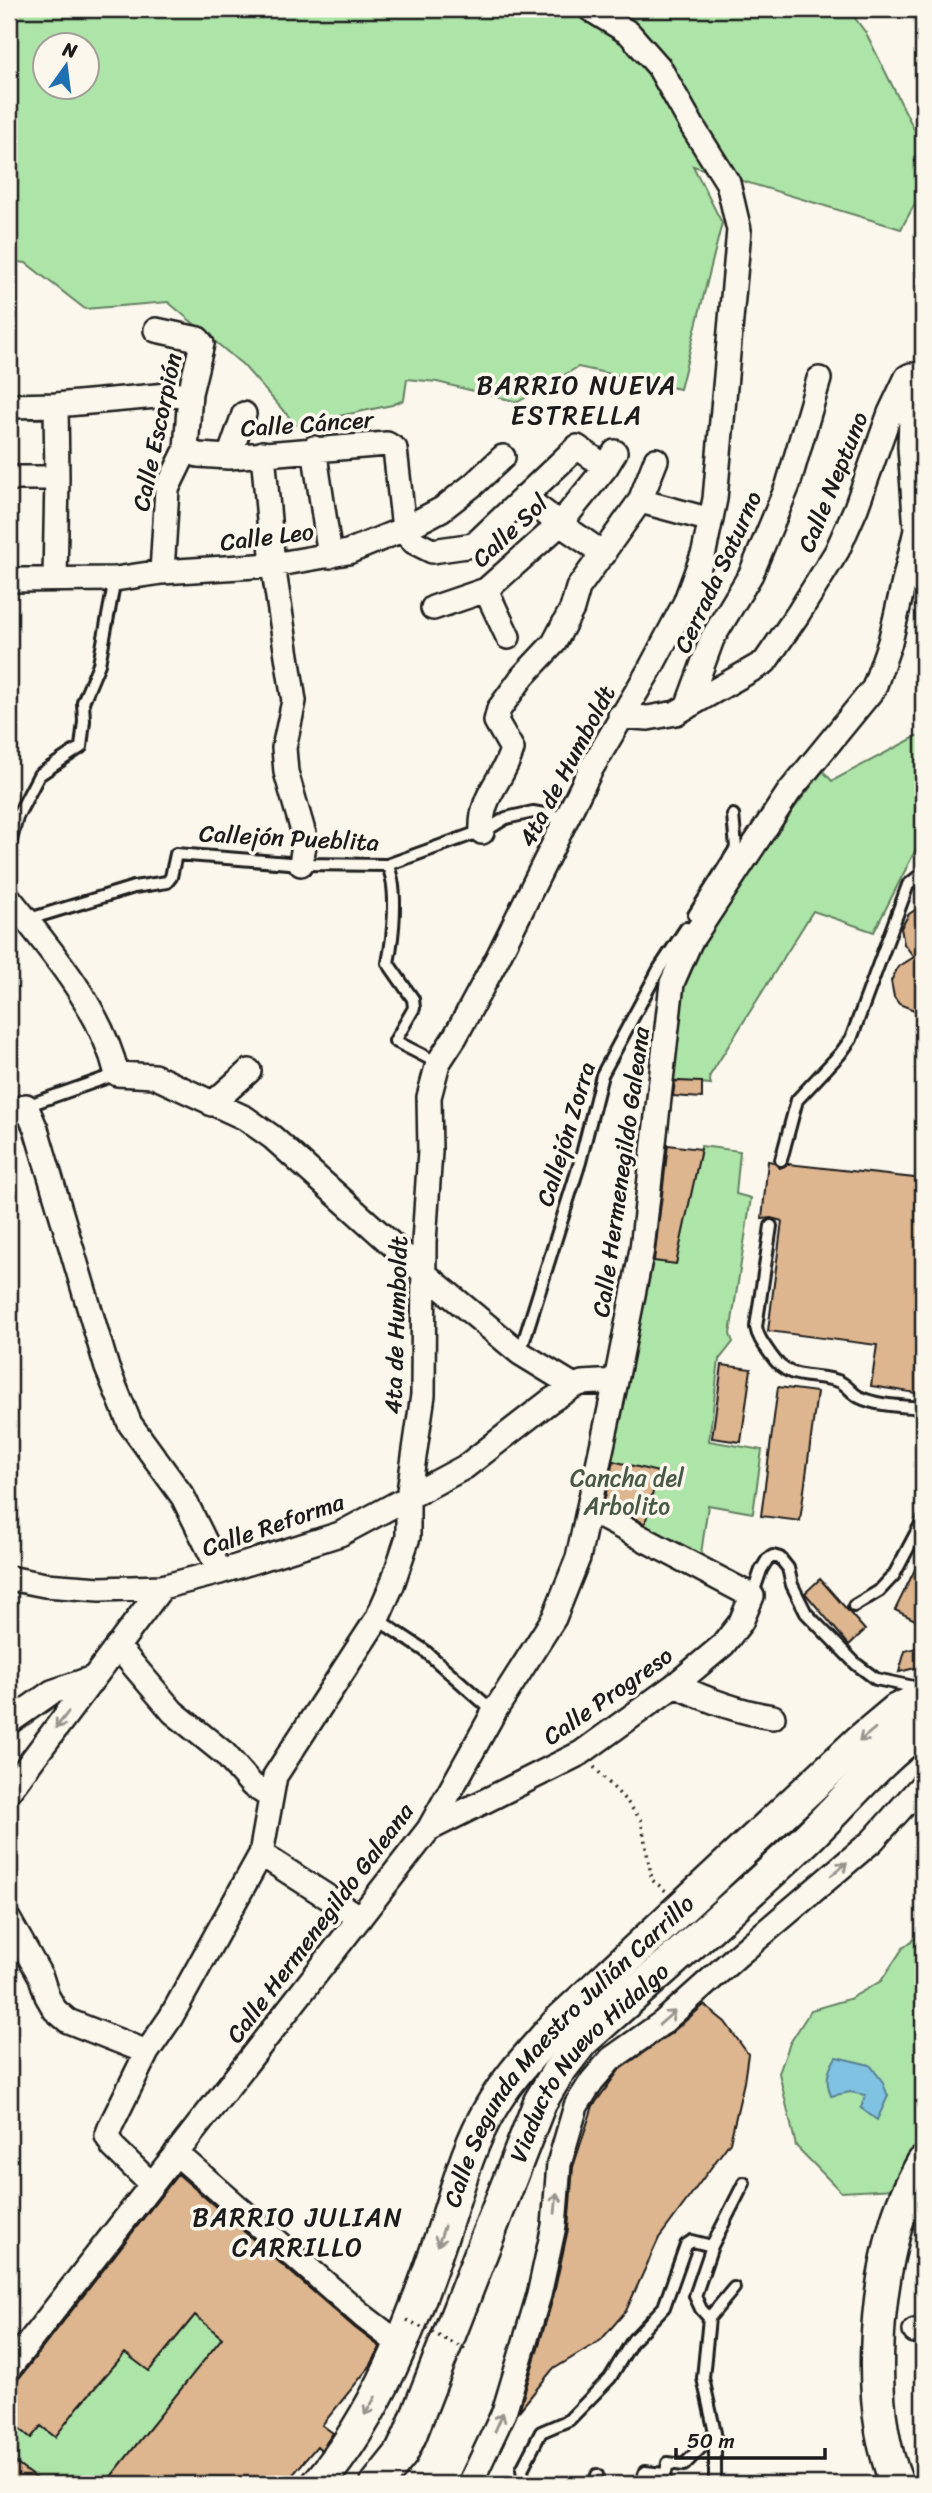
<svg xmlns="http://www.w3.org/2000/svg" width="932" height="2493" font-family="Sriracha,sans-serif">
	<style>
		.green { fill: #ade4a8; stroke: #648062; stroke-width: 2; fill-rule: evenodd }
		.water { fill: #80c2e1; stroke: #588092; stroke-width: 2 }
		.building { fill: #ddb58e; stroke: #1c1c1c; stroke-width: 2 }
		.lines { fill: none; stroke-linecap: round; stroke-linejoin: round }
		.lane-casing { stroke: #1c1c1c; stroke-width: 16 }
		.street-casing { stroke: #1c1c1c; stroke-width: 28 }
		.secondary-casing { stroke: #1c1c1c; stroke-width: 37 }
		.path { stroke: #1c1c1c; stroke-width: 3.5; stroke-dasharray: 2 5; stroke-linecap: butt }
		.lane { stroke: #fbf7ec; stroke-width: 10 }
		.street { stroke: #fbf7ec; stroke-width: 23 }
		.secondary { stroke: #fbf7ec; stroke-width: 32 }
		.path-bridge { stroke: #1c1c1c; stroke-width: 3.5; stroke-dasharray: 2 5; stroke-linecap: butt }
		.oneway { stroke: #97948e }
		.labels { text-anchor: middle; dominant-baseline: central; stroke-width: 7; stroke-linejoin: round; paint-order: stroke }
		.street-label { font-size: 24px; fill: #1c1c1c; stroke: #fbf7ec }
		.park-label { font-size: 24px; fill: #485846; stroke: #fbf7ec }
		.neighbourhood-label { font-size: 26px; letter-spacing: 2px; fill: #1c1c1c; stroke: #fbf7ec }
	</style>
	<rect width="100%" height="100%" fill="#fbf7ec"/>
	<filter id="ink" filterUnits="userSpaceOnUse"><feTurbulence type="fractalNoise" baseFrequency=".0143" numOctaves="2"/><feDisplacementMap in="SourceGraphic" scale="14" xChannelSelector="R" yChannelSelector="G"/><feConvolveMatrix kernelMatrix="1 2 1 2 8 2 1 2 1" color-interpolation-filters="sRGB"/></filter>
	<g filter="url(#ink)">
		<path class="green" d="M9,9h839l18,24 57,114v42l-22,40 -208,-63 29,57 -42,166 -102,-22 -60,35 -81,-20 -30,-3 -3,21 -12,5 -96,20 -53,-60 -75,-63 -83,7 -59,-46 -17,-2zM46,46h42v42h-42z
			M923,733v110l-7,6 -42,83 -61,-21 -104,166 2,7 -42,-4 12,-98 32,-60 52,-76 58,-75 9,10z
			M701,1146l39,5 -4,43 15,4 -21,136 3,8 -14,18 -10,81 53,9 -9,63 -45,-8 -8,56 -102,-56 22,-81 33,-163 23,3z
			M923,1932v216l-27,41 -55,3 -45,-46 -17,-73 11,-30 21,-33 38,-11 32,-18 22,-33z
			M195,2315l27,23 -117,146h-74l4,-6 -26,-20v-38l22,17 10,-11 38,-20 46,-53 24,18z"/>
		<path class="water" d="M836,2057l34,8 12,16 6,15 -11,24 -16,-12 4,-13 -15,-3 -19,4c-6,-16 -4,-24 5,-39z"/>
		<path class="building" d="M923,905v104l-9,1 -15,-6 -5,-7 -3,-16 7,-14 16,-10 -10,-13 -3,-16 8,-14z
			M675,1081l27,1v16l-29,-2z
			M668,1145l33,4 -25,115 -22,-3z
			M768,1161l6,1 6,6 8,-4 135,15v142l-5,41 5,1v31l-52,-8 6,-41 -109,-14 14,-110 -11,-3 -9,1z
			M722,1365l29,4 -10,73 -29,-4z
			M778,1387l39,5 -17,129 -39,-5z
			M613,1461l45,11 -13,52 -41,-22z
			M923,1553v71l-28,-14z
			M820,1579l45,51 -16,15 -44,-52z
			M923,1646v20l-24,6 6,-21z
			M704,2005l21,17 23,32 -4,28 -14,60 -71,96 -33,73 -25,29 -49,30 -33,41 34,-113 15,-69 5,-62 20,-61 27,-37 50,-35z
			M178,2174l177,154 25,19 -9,18 -49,60 11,8 -9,13 -3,4 -4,-4 -32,38h-180l117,-146 -27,-23 -46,56 -24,-18 -46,53 -24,31 -14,-11 -10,12 -22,-18v-33l11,-10z
			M9,2458l34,26h-34z"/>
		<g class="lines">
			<g class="lane-casing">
				<path id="lane" d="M9,848l8,-31 22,-42 42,-28 3,-26 -1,-19 16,-38 16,-85
					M387,865c12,21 6,73 1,98l25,36 1,9 -19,33 43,22
					M694,915l42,-67 -3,-33
					M26,920l108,-33 33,-5 4,-5 5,-23 125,10 86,1 103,-37 16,-10 27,-6 34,6
					M26,1106l91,-32
					M781,1160l16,-60 43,-46 11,-15 57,-154 15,-12
					M771,1226l-15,101c2,11 8,18 15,28 19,28 39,17 67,26 9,3 13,12 21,16 18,9 45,9 64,11
					M520,1353l60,-191 22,-87 57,-106 27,-41
					M752,1596l9,-26 6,-10 6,-4 7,2 8,10 4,17 14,28 50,51 20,15 47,10
					M854,1606l25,-15 15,-16 29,-55
					M377,1619l47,31 70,62
					M709,2318l25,-30
					M524,2484l-2,-15 19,-37 28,-12 41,-42 23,-38 31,-33 22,-62 6,-4 20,5
					M595,2484l2,-9
					M640,2484l5,-12 19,2
					M663,2484l5,-21 16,2 31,-32
					M715,2484v-51l-12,-55 6,-60 -8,-9 -6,-13 17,-50 32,-63"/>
			</g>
			<g class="street-casing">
				<path id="street" d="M156,330l42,9 4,5 -12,49 -4,57 -19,39 -5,83
					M9,406l47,-1 134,-12
					M314,448l16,108
					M186,450l12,5 31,2 158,-13 8,5 9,80 10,13 18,9 42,-6 103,-98 29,20
					M263,453l10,112 21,136 -10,47 2,24 19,66 -4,26
					M229,457l15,-43
					M9,478h48
					M524,497l36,27 44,30
					M640,501l71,19
					M55,579l2,-101 -1,-73
					M9,580l106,-1 47,-7 111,-7 75,-13 56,-23 38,-20 32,-25 29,-27
					M486,590l22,47
					M433,608l53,-18 74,-66 46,-57 9,-15
					M687,707l25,-68 39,-65 37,-89 31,-106
					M620,716l28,2 28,-5 89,-51 33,-48 39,-63 19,-43 34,-95 17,-36 4,-2
					M482,832c-2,-38 21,-50 30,-83l-16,-28 3,-12 24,-33 31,-33 18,-34 6,-21 62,-87 16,-41
					M9,898c42,53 91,108 108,176l37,2 91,42 27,19 153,137 95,79 54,33
					M212,1104l37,-33
					M9,1114l17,-8 10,23 71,239 23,56 53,73 37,75
					M9,1578l36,7 55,4 62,-2 58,-15 120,-38 125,-67 85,-66 24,-15 8,-3 34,-2
					M117,1646l56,66 52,42 27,31 19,12
					M675,1685c32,15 63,27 98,32
					M9,1722l43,-30 41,-14
					M9,1791l153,-204
					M429,1829l152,-76 94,-68 48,-40 18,-23 11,-26 -163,-86
					M261,1854l99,64
					M9,1920l32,57 6,19 8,14 13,11 79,31
					M176,2153l188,164 38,29
					M151,2184l-38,-37 -6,-11 4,-11 36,-73 24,-35 90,-163 14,-78 102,-157 15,-34 16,-48v-39l15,-103 1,-153 6,-91 -1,-54 9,-34 17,-26 42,-78 94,-190 59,-100 35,-66 19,-51 11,-53 24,-269 -11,-47 -34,-54 -35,-62 -30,-34 -39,-24
					M915,2331h8
					M9,2368l420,-539 65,-117 60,-94 24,-60 38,-177 26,-132 30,-266 18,-41 99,-150 85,-104 16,-46 26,-112 -6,-83 2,-59 11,-16
					M470,2484l34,-72 35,-117 15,-69 5,-62 17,-58 16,-25 19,-22 51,-36 76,-68 134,-114 51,-57"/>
			</g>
			<g class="secondary-casing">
				<g id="secondary">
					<path id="s1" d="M318,2484c60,-71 93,-158 123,-246 15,-43 25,-88 49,-129 18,-32 45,-59 69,-87l301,-281 37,-31 26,-12"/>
					<path id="s2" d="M377,2484l24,-30 9,-19 130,-333 18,-30 24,-31c73,-65 147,-129 218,-196 42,-39 76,-84 123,-117"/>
					<path d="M897,2484c-31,-74 -22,-187 0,-263 6,-20 16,-40 26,-58"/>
				</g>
			</g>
			<path class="path" d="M594,1767l34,36 13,17 11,60 14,11"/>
			<use href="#lane" class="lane"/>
			<use href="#street" class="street"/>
			<use href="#secondary" class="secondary"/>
			<path class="path-bridge" d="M407,2320l58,29"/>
		</g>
		<defs><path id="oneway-shaft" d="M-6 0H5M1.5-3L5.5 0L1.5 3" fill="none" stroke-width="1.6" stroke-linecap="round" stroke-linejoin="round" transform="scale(1.75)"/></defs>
		<g class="oneway">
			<use href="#oneway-shaft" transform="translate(62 1720) rotate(128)"/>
			<use href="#oneway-shaft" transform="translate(867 1735) rotate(140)"/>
			<use href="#oneway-shaft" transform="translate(839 1869) rotate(-40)"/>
			<use href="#oneway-shaft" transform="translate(667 2018) rotate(-41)"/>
			<use href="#oneway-shaft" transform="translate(556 2203) rotate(-85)"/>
			<use href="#oneway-shaft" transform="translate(441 2236) rotate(108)"/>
			<use href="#oneway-shaft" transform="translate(370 2406) rotate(121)"/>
			<use href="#oneway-shaft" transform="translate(499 2422) rotate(-67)"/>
		</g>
	</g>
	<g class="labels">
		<g class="street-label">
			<text transform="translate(307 424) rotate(-4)">Calle Cáncer</text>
			<text transform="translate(157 432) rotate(-78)">Calle Escorpión</text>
			<text transform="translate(833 482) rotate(-68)">Calle Neptuno</text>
			<text transform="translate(510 531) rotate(-43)">Calle Sol</text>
			<text transform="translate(267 537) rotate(-7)">Calle Leo</text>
			<text transform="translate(718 572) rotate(-65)">Cerrada Saturno</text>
			<text transform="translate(567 766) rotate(-62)">4ta de Humboldt</text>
			<text transform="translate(289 838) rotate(3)">Callejón Pueblita</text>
			<text transform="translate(566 1134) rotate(-73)">Callejón Zorra</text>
			<text transform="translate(621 1172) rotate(-82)">Calle Hermenegildo Galeana</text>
			<text transform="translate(396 1325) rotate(-88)">4ta de Humboldt</text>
			<text transform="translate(273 1525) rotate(-19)">Calle Reforma</text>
			<text transform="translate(608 1696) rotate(-35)">Calle Progreso</text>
			<text transform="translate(320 1923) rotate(-53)">Calle Hermenegildo Galeana</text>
			<text stroke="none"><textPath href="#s1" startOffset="508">Calle Segunda Maestro Julián Carrillo</textPath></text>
			<text stroke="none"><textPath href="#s2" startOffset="478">Viaducto Nuevo Hidalgo</textPath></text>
		</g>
		<g class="park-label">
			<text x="627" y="1478">Cancha del<tspan x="627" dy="28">Arbolito</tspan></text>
		</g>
		<g class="neighbourhood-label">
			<text x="577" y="385">BARRIO NUEVA<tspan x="577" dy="30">ESTRELLA</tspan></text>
			<text x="298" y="2217">BARRIO JULIAN<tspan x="298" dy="30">CARRILLO</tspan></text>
		</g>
	</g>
	<rect width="932" height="2493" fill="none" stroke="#fbf7ec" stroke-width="35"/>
	<rect x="18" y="18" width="897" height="2458" fill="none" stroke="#1c1c1c" stroke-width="2.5" filter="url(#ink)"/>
	<g transform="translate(66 66) rotate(14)"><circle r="33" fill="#fbf7ec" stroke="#a29f99" stroke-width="2"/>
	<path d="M0-5L12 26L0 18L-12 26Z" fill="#1f6fb2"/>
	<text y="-10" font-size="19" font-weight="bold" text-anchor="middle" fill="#1c1c1c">N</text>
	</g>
	<path d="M676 2448v10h149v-10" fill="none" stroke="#1c1c1c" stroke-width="3.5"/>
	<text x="687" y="2448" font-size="21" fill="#1c1c1c" stroke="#fbf7ec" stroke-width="5" paint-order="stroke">50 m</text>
</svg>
